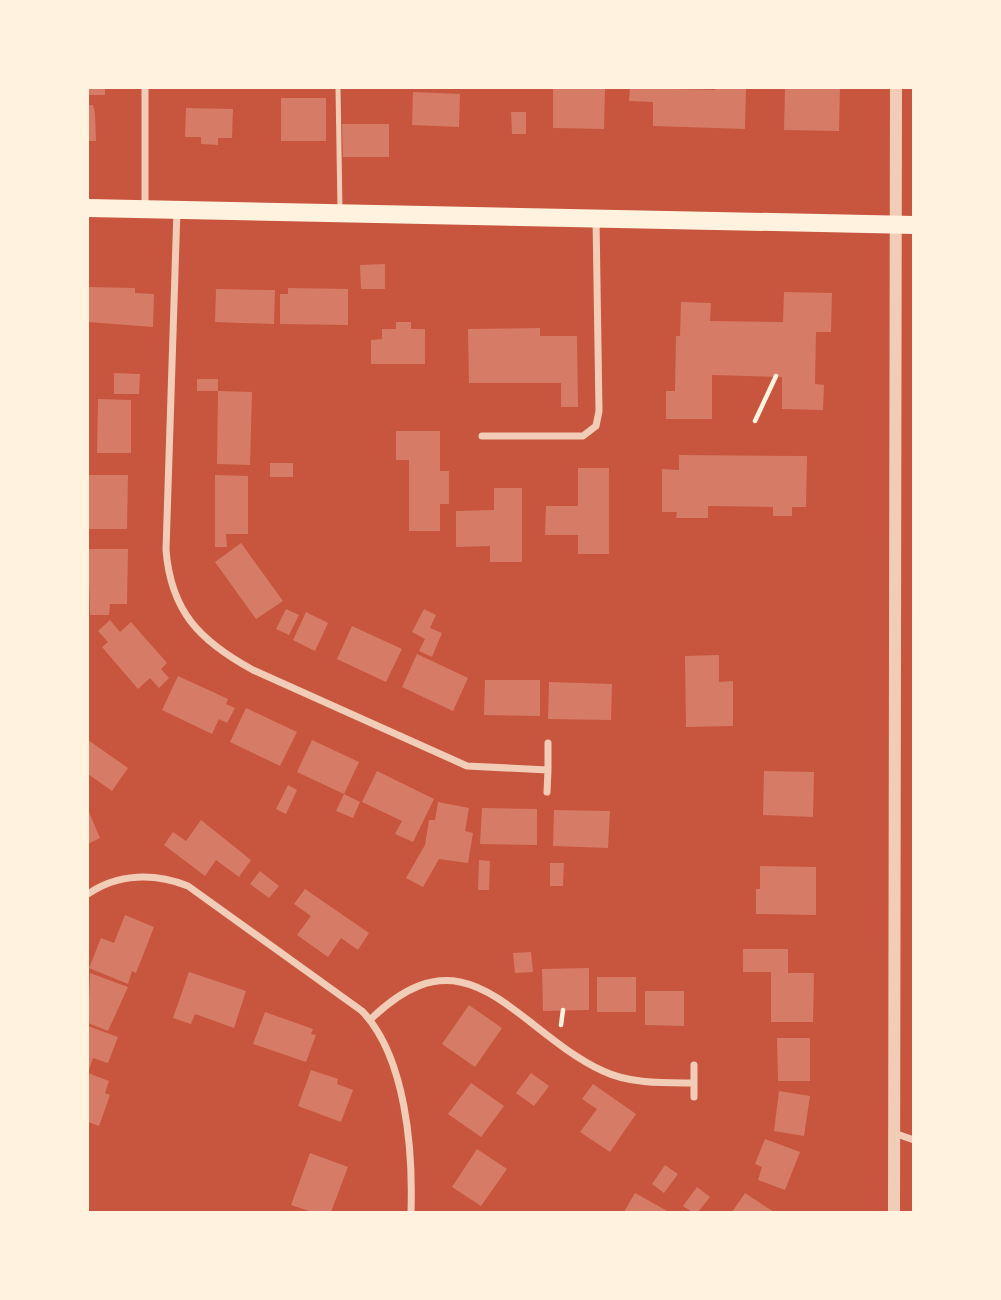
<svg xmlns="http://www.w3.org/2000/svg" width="1001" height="1300" font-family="Commissioner,sans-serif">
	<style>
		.building { fill: #d67c66 }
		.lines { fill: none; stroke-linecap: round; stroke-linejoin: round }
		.path { stroke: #fff3e0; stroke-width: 4.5 }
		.service { stroke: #f1ccb7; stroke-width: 5 }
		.minor { stroke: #f1ccb7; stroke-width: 7 }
		.tertiary { stroke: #f1ccb7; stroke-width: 12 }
		.primary { stroke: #fff3e0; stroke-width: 18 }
	</style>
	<rect width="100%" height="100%" fill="#c8553d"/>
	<path class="building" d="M88,88h17v7h-17z
		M553,88h52l-1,41 -51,-1z
		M630,88l85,2v-2h31l-1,41 -92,-3v-24l-24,-1z
		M785,88h55l-1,43 -55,-1z
		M413,92l47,2 -1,33 -47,-2z
		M281,98h45v43h-45z
		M88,105h5l2,8 1,28h-8z
		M186,108l47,1 -1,29h-14v7l-17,-1v-7h-16z
		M511,112h15v22h-14z
		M342,124h47v33h-46z
		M385,264v25h-24l-1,-24z
		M88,287l47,1v5l19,1 -1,33 -65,-5z
		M288,288l60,1v36l-68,-1v-30h8z
		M216,289l59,1 -1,34 -59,-2z
		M784,292l48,1 -1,39h-15l-1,52 9,1 -1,25 -41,-1v-32l-70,-2v44h-46v-28h9l1,-55h4l1,-34 30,1 -1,18 73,1z
		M396,322h15v7h14v35h-54v-24l11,-1v-10h14z
		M540,328v8h37l1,71h-17v-24h-92l-1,-54z
		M114,373l26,1 -1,20h-25z
		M197,379h21v12h-21z
		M218,391l34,1 -2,73 -33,-1z
		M98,399l33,1v53h-34z
		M396,431h44v40h9v33h-9v27h-31v-71h-13z
		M679,455l128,1 -1,51h-14v9h-19v-9l-65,-1v12h-32l1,-6h-15v-43l17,1z
		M270,463h23v14h-23z
		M578,468h31v86h-31v-19h-33l1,-29h32z
		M89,475h39l-1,54h-38z
		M215,475l33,1v58h-22l1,13h-12z
		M494,488h28v74h-32v-16l-34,1v-36l38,-1z
		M241,543l42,58 -27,18 -41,-57z
		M88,549h40l-1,55h-17l-1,11h-19z
		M286,609l13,6 -10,20 -13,-6z
		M424,609l12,6 -6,13 12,5 -10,24 -13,-6 6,-12 -13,-7z
		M306,612l22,11 -13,28 -22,-11z
		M110,620l10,12 11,-10 36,41 -6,6 8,9 -10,10 -9,-10 -12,11 -36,-42 6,-5 -10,-11z
		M352,626l50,23 -16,33 -49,-23z
		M417,654l51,24 -15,33 -51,-24z
		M719,655v27l14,-1v45l-47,1 -1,-71z
		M178,676l50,23 -2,5 9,4 -8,15 -8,-4 -7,15 -50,-24z
		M485,680h55v36l-56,-1z
		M549,682l63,2 -1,36 -63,-1z
		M246,708l51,24 -17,34 -50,-24z
		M88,740l40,28 -16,23 -24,-17z
		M312,740l47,22 -15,32 -47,-22z
		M377,771l57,28 -21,43 -18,-8 7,-13 -40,-19z
		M764,771l50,1 -1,45 -50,-2z
		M288,785l9,5 -11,24 -10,-5z
		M344,794l16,8 -7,16 -17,-7z
		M438,802l31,6 -4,23 8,2 -5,30 -29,-4 -16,28 -17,-9 19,-33 4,-25h6z
		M482,808l55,1v36l-57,-1z
		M88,810l12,28 -12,6z
		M554,810l56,1 -2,37 -55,-2z
		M201,820l50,40 -12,17 -23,-17 -11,16 -41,-31 9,-13 13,9z
		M479,860l11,1 -1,29h-11z
		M550,863h14l-1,23h-13z
		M760,866l56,1v48l-60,-1v-25h4z
		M260,871l19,15 -10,12 -19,-14z
		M305,889l64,44 -11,17 -17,-12 -13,19 -31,-22 14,-19 -17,-12z
		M125,915l29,12 -18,46 -4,-2 -4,13 -39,-16 12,-30 13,5z
		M743,949h45v24h26l-1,49h-42v-50h-28z
		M531,952l2,20 -18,1 -2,-20z
		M589,968v42l-46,1 -1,-42z
		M189,972l57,19 -12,37 -39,-14 -4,10 -18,-6z
		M90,973l38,14 -20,44 -20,-8z
		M597,977h39v35h-39z
		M645,991h39v35l-39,-1z
		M469,1005l33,23 -27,39 -33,-23z
		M265,1012l48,17 -2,5 5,1 -10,27 -53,-18z
		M88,1026l30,11 -10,26 -15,-5 -5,15z
		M777,1038h33v43h-32z
		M311,1070l27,9 -1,5 16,6 -12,32 -43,-16z
		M88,1073l21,8 -4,12 5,2 -11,31 -11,-4z
		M531,1073l18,13 -15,20 -18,-13z
		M471,1083l33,23 -23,31 -33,-23z
		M593,1084l43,30 -26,38 -30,-20 17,-23 -15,-10z
		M779,1091l31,5 -6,40 -30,-5z
		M765,1139l35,13 -15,38 -27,-10 4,-13 -7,-3z
		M477,1149l30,20 -26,37 -29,-19z
		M310,1153l38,14 -17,45h-19l-21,-7z
		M665,1165l13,9 -14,19 -12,-9z
		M697,1187l13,10 -12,15h-6l-9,-6z
		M635,1193l34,19h-45z
		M745,1193l29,19h-42z"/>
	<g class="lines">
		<path class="path" d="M755,421l21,-45
			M561,1025l2,-15"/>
		<path class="service" d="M338,88l2,122"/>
		<path class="minor" d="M145,88v121
			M177,210l-11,340c5,62 34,91 87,120l214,96 81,4v-27
			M482,436h101l13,-10 3,-15 -3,-193
			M547,792l1,-22
			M88,894c30,-21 67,-21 100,-8l174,125c44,46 51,139 49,201
			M371,1019c98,-95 144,11 232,52 27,13 61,12 90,12
			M694,1097v-32
			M894,1133l20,7"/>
		<path class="tertiary" d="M894,1212l2,-1124"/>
		<path class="primary" d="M88,208l826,17"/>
	</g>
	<rect width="1001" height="1300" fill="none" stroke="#fff3e0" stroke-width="178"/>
</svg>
